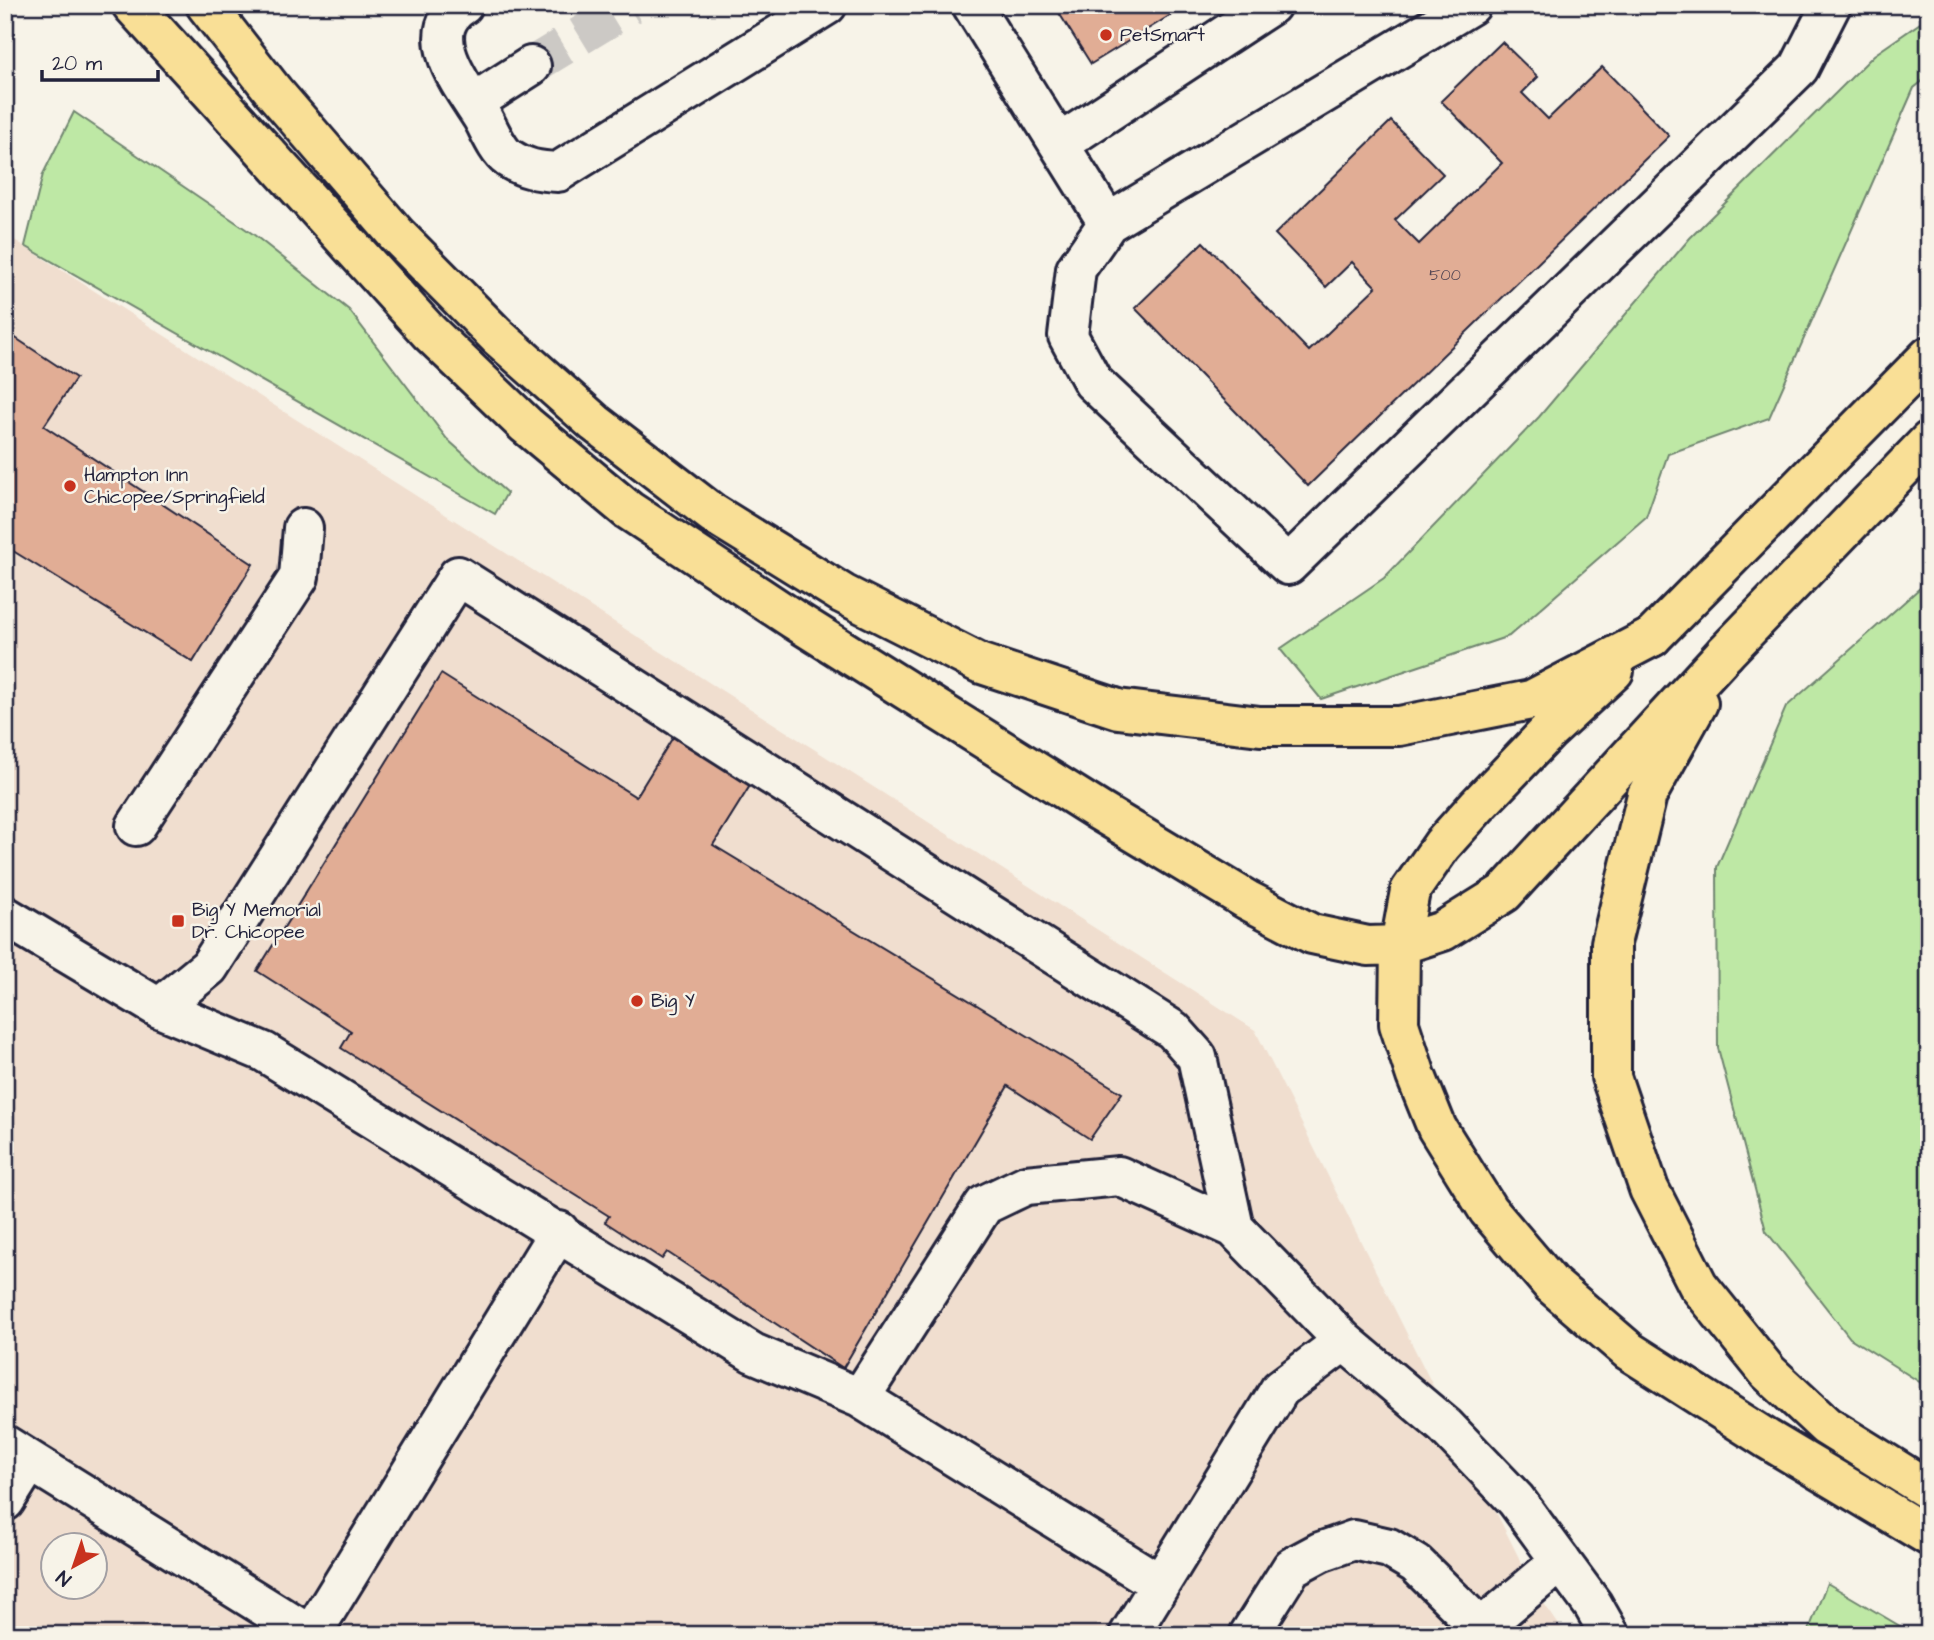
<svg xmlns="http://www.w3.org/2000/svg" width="1934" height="1640" font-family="'Architects Daughter',sans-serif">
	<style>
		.built { fill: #f0decf; fill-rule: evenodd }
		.green { fill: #bee8a5; stroke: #708570; stroke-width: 2 }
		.building { fill: #e1ad95; stroke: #22223b; stroke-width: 2 }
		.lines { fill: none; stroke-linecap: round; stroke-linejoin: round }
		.minor-tunnel { stroke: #ccc9c5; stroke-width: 38; stroke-dasharray: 38 19; stroke-linecap: butt }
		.minor-casing { stroke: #22223b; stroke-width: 44 }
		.major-casing { stroke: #22223b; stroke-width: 44 }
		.highway-casing { stroke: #22223b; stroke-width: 44 }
		.minor { stroke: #f7f3e8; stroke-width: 38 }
		.major { stroke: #f9df96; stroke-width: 38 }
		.highway { stroke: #f9df96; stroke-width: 38 }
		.poi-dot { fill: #c8321e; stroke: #f7f3e8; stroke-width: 2.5 }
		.labels { text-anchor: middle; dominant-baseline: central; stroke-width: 5; stroke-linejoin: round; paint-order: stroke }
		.number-label { font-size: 16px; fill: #524552 }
		.poi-label { font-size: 19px; fill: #22223b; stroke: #f7f3e8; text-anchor: start }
	</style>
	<rect width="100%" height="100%" fill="#f7f3e8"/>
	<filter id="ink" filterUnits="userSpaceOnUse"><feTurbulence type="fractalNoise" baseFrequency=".0143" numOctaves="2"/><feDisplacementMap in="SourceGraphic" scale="14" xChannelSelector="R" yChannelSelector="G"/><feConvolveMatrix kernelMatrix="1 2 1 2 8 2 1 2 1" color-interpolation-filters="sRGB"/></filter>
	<g filter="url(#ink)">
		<path class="built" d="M5,234l1250,796 281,562 30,43h-1561zM52,1546h42v42h-42z"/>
		<path class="green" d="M1929,17v59l-15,12 -145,330 -101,36 -22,63 -137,119 -188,63 -41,-50 104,-71 155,-161 151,-179 184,-183z
			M74,112l179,122 96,76 98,129 60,54 -12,21 -470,-268 18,-72z
			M1929,580v808l-79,-50 -84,-107 -48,-183 -1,-181 69,-160z
			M1827,1583l88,52h-108z"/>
		<path class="building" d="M1054,5h133l-96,59z
			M1502,42l36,35 -16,16 26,26 54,-52 67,69 -361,350 -173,-178 68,-66 106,109 67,-64 -24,-25 -26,25 -51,-53 116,-113 52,53 -48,46 24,24 83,-81 -61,-62z
			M5,331l71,47 -32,48 209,138 -60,98 -188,-116z
			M441,674l195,123 37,-60 78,47 -38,61 409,248 -32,46 -82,-53 -165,282 -176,-116 -5,7 -57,-37 4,-6 -268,-168 10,-17 -94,-60z"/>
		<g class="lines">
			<path class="minor-tunnel" d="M531,66l100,-61"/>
			<g class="minor-casing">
				<path id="minor" d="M463,5c-44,28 0,82 19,112 7,12 15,33 26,41 16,11 31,13 50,14l269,-167
					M972,5l136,218 -32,46 -8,67 25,46 195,183 511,-497 32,-63
					M473,103l58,-37
					M1059,144l212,-139
					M1108,223l363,-218
					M136,826l163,-249 4,-49
					M5,916l154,92 105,44 489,301 107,45 300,186
					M159,1008l50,-41 249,-391 715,454 24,27 37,171
					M860,1398l124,-193 42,-20 93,-9 115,52 110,113 101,85 71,74 77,105 17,30
					M5,1445l305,190
					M5,1501l25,-40
					M311,1635l248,-404
					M1129,1635l151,-246 64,-48
					M1249,1635l43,-68 28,-15 34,-12 35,8 27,16 69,68
					M1486,1635l8,-18 67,-56"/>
			</g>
			<g class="major-casing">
				<path id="major" d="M132,5l297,327 97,93 102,85 165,109 306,192 148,89 65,34 56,12 32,-1 43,-14 61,-38 221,-240
					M206,5l68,87 123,143 100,101 98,87 117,90 131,81 136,69 139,46 142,17h139l132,-26 121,-63
					M1614,671l-65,60 -72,75 -35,39 -32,46 -10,54 -1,79 17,52 21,52 51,82 63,74 78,67 138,88 162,97
					M1698,703l-51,92 -36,148v134l38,112 49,96 70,87 58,54 103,64"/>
			</g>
			<g class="highway-casing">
				<path id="highway" d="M1652,637l277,-281
					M1725,653l204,-212"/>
			</g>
			<use href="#minor" class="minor"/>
			<use href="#major" class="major"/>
			<use href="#highway" class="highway"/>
		</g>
	</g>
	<g class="poi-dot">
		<circle cx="1106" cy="35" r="7"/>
		<circle cx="70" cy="486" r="7"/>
		<rect x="171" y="914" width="14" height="14" rx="3.5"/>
		<circle cx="637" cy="1001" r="7"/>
	</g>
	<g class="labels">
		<g class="number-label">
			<text x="1445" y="275">500</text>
		</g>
		<g class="poi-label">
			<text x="1120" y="35">PetSmart</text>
			<text x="84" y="475">Hampton Inn<tspan x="84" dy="22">Chicopee/Springfield</tspan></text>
			<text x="192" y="910">Big Y Memorial<tspan x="192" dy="22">Dr. Chicopee</tspan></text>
			<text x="651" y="1001">Big Y</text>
		</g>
	</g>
	<rect width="1934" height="1640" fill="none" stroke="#f7f3e8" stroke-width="28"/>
	<rect x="14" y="14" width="1906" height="1612" fill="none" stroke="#22223b" stroke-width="2.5" filter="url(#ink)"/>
	<g transform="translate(74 1566) rotate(220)"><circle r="33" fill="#f7f3e8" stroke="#a29fa3" stroke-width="2"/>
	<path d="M0-5L12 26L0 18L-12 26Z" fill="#c8321e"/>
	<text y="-10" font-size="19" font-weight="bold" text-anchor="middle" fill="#22223b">N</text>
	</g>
	<path d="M42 70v10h116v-10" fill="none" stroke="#22223b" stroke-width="3.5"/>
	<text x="52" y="70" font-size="21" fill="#22223b" stroke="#f7f3e8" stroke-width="5" paint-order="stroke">20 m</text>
</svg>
